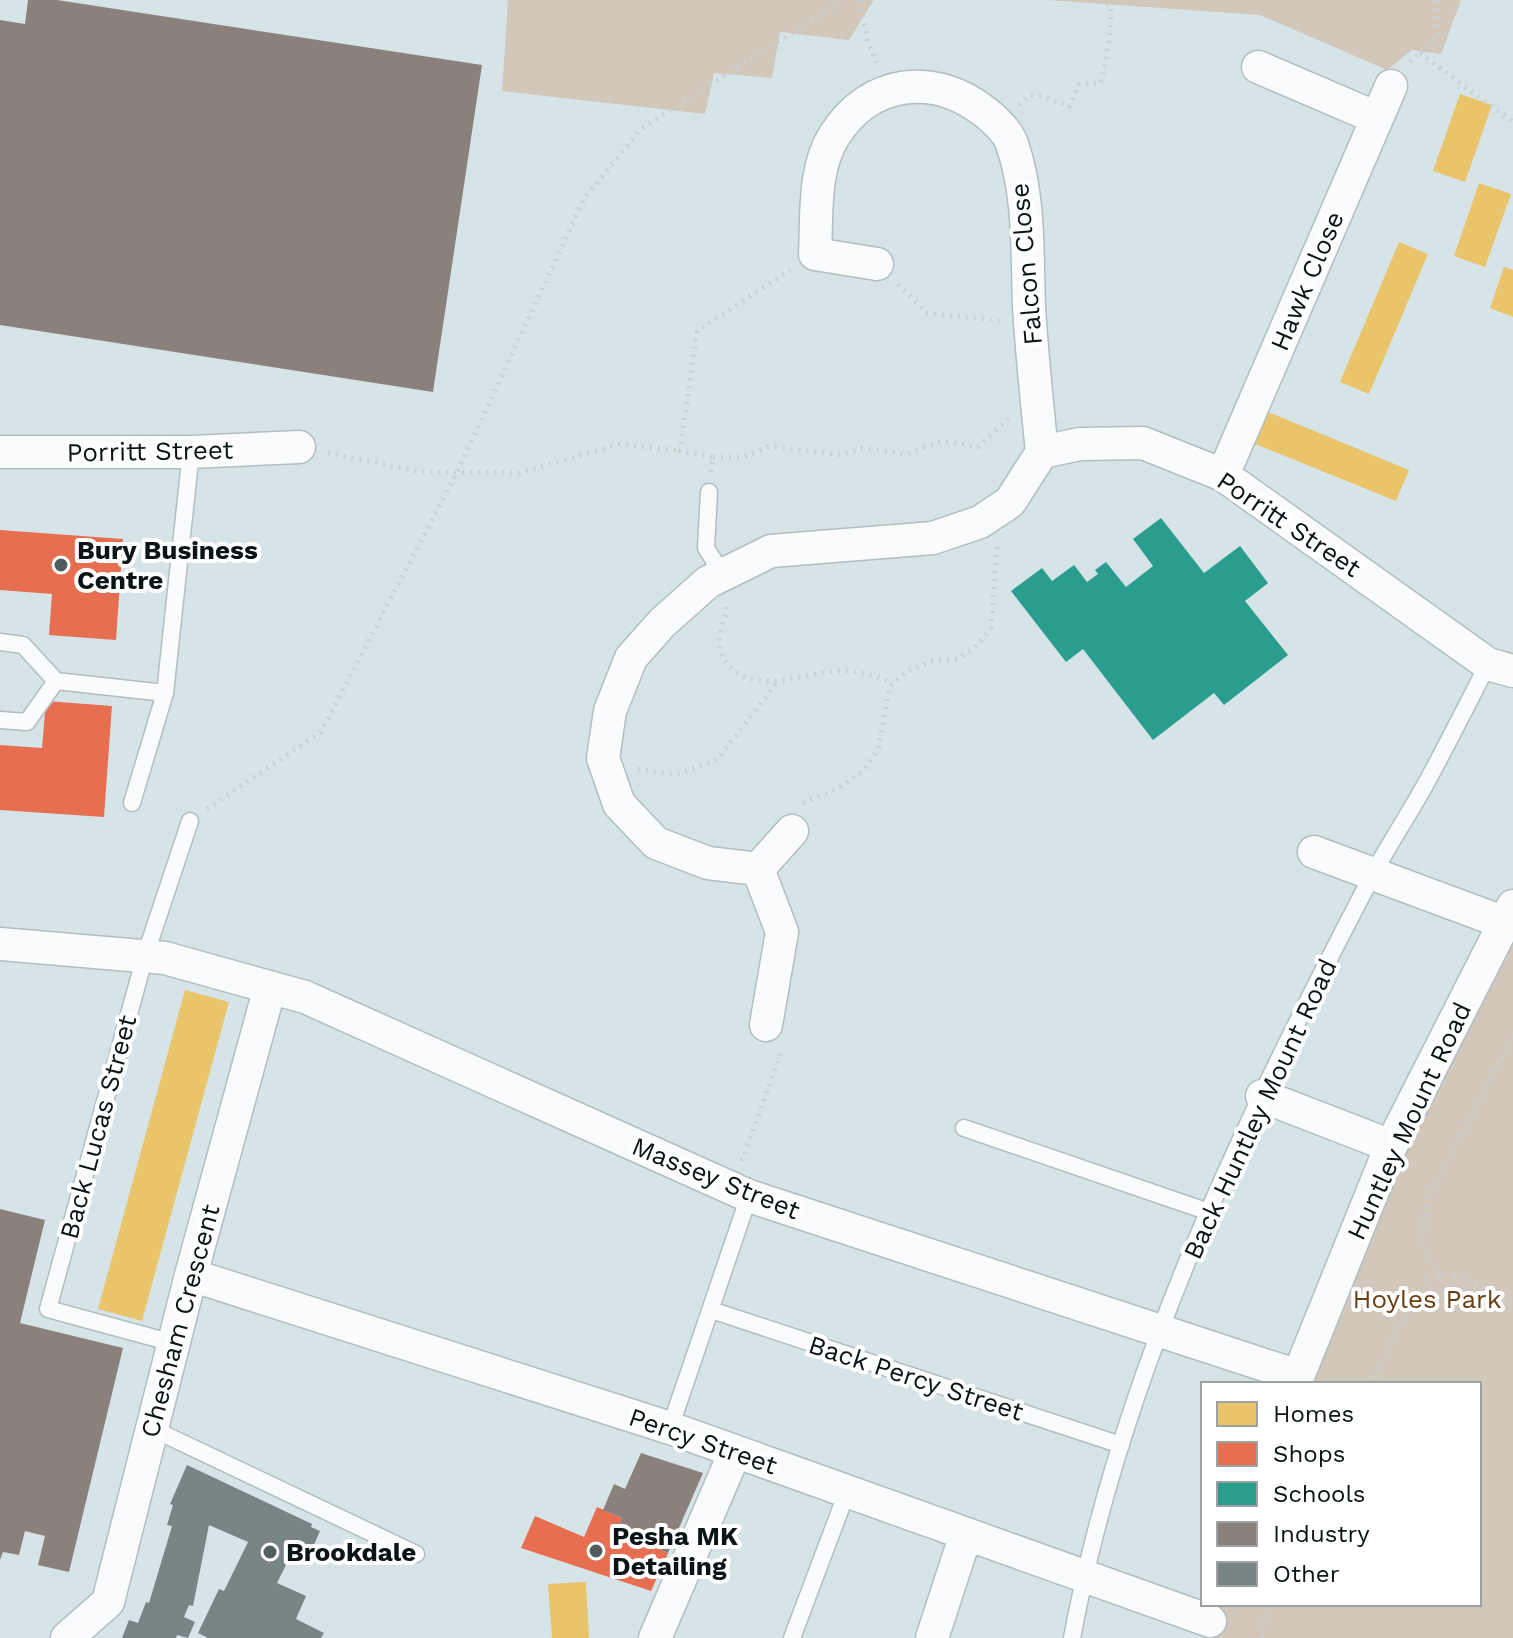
<svg xmlns="http://www.w3.org/2000/svg" width="1513" height="1638" font-family="'Work Sans',sans-serif">
	<style>
		.green { fill: #d2c7bb }
		.homes { fill: #e9c46a }
		.shops { fill: #e76f51 }
		.schools { fill: #2a9d8f }
		.industry { fill: #8a817c }
		.building { fill: #798487 }
		.lines { fill: none; stroke-linecap: round; stroke-linejoin: round }
		.lane-casing { stroke: #b2bec0; stroke-width: 19 }
		.street-casing { stroke: #b2bec0; stroke-width: 35 }
		.path { stroke: #cbcfd0; stroke-width: 5; stroke-dasharray: 2 6; stroke-linecap: butt }
		.lane { stroke: #f9fbfc; stroke-width: 16 }
		.street { stroke: #f9fbfc; stroke-width: 32 }
		.poi-dot { fill: #515c5f; stroke: #fff; stroke-width: 3 }
		.labels { text-anchor: middle; dominant-baseline: central; stroke-width: 8; stroke-linejoin: round; paint-order: stroke }
		.street-label { font-size: 26px; fill: #0a1315; stroke: #fff }
		.poi-label { font-size: 26px; font-weight: bold; fill: #0a1315; stroke: #fff; text-anchor: start }
		.park-label { font-size: 26px; fill: #683f12; stroke: #fff }
	</style>
	<rect width="100%" height="100%" fill="#d6e4e8"/>
	<path class="green" d="M508,0h366l-25,40 -69,-8 -8,46 -58,-5 -9,41 -203,-23z
		M1048,0h413l-20,54 -29,-4 -25,20 -127,-55z
		M1513,905v733h-307l10,-34h263v-220h-184z"/>
	<path class="homes" d="M1460,94l32,11 -27,77 -32,-11z
		M1479,183l32,11 -26,73 -31,-11z
		M1399,242l29,12 -59,140 -29,-12z
		M1504,267l9,3v47l-23,-9z
		M1268,412l141,58 -13,31 -141,-57z
		M185,990l44,12 -87,319 -44,-12z
		M586,1582l3,56h-37l-4,-54z"/>
	<path class="shops" d="M0,530l123,9 -7,101 -67,-5 3,-41 -52,-4z
		M46,701l66,5 -8,111 -104,-7v-65l42,3z
		M597,1507l25,11 -6,12 52,23 -17,38 -130,-43 14,-32 49,21z"/>
	<path class="schools" d="M1161,518l43,55 36,-27 28,37 -23,18 43,54 -64,50 -10,-12 -61,47 -70,-91 -17,13 -55,-71 31,-23 10,13 22,-16 13,17 11,-8 -3,-4 11,-8 20,25 27,-21 -20,-27z"/>
	<path class="industry" d="M28,0h29l425,65 -49,327 -433,-67v-305l25,4z
		M0,1209l45,11 -25,103 103,25 -54,224 -31,-7 7,-29 -20,-5 -6,24 -16,-3 -3,8z
		M641,1453l62,20 -35,80 -52,-23 6,-12 -19,-8 11,-26 11,5z"/>
	<path class="building" d="M187,1465l125,59 -1,3 9,4 -10,23 -12,-5 -4,12 -5,-2 -12,24 29,13 -10,23 28,14 -3,5h-113l-10,-5 21,-44 5,2 24,-49 -39,-17 -16,81 -4,-1 -5,12 11,5 -7,16 -11,-3 -1,3h-54l7,-18 9,3 8,-21 3,1 23,-77 -5,-1 6,-20 -3,-1z"/>
	<g class="lines">
		<g class="lane-casing">
			<path id="lane" d="M709,492l-3,56 17,27
				M0,642l23,3 33,36 109,12
				M0,720l27,2 29,-41
				M132,803l33,-110 26,-241
				M964,1128l245,84
				M711,1310l410,135
				M173,1343l-125,-34 97,-353 45,-135
				M151,1428l265,126
				M670,1428l79,-232
				M792,1638l55,-146
				M1072,1638c50,-269 174,-521 300,-762 16,-30 35,-59 52,-89 22,-40 43,-82 64,-123"/>
		</g>
		<g class="street-casing">
			<path id="street" d="M1258,67l119,51
				M877,264l-62,-10c2,-39 -2,-84 19,-118 36,-57 100,-64 151,-24 10,8 23,20 27,32 18,52 15,109 17,163 3,48 8,97 13,145
				M0,452h191l108,-5
				M1042,452l38,-8 63,-1 80,32 265,189 25,7
				M1223,475l168,-389
				M792,831l-34,38 -50,-6 -52,-20 -37,-39 -16,-46 7,-47 21,-53 31,-35 46,-41 63,-31 162,-13 47,-16 30,-20 32,-50
				M1314,852l191,71
				M758,869l24,63 -16,93
				M0,944l165,14 140,39 444,199 549,180
				M1262,1096l129,50
				M191,1275l479,153 540,193
				M1295,1384l96,-238 122,-240
				M67,1638l41,-36 83,-327 79,-288
				M655,1638l80,-186
				M932,1638l34,-104"/>
		</g>
		<path class="path" d="M859,0l10,45 8,18
			M1420,53l93,69
			M1410,62l28,-25v-37
			M1019,105l11,-10 16,2 23,10 10,-23 22,-1 9,-47 1,-30 -13,-6
			M898,284l29,29 73,8
			M328,453l94,19 97,1 101,-29 60,7
			M713,457h31l25,-11 73,9 19,-7 46,6 35,-13 36,6 30,-28
			M711,472l2,-15 -33,-6 17,-120 93,-61
			M727,607c-2,11 -7,24 -8,36 0,8 4,16 9,22 34,33 77,5 117,6 16,0 33,7 48,11
			M638,769l37,6 42,-15 59,-76
			M803,803l34,-14 27,-19 14,-20 12,-64 16,-14 25,-11 28,-2 19,-14 13,-17 6,-81
			M207,809l114,-77 136,-260 128,-275 57,-69 202,-128
			M742,1161l39,-108 -2,-3
			M1439,1275l-17,-31 5,-43 86,-165
			M1372,1384c11,-22 44,-105 68,-109 25,-4 53,20 73,32
			M1238,1608l10,-4
			M1261,1638l7,-34"/>
		<use href="#lane" class="lane"/>
		<use href="#street" class="street"/>
	</g>
	<g class="poi-dot">
		<circle cx="61" cy="565" r="8"/>
		<circle cx="596" cy="1551" r="8"/>
		<circle cx="270" cy="1552" r="8"/>
	</g>
	<g class="labels">
		<g class="street-label">
			<text transform="translate(1026 264) rotate(-95)">Falcon Close</text>
			<text transform="translate(1307 281) rotate(-67)">Hawk Close</text>
			<text transform="translate(150 451) rotate(-1)">Porritt Street</text>
			<text transform="translate(1289 524) rotate(34)">Porritt Street</text>
			<text transform="translate(1260 1109) rotate(-65)">Back Huntley Mount Road</text>
			<text transform="translate(1409 1121) rotate(-65)">Huntley Mount Road</text>
			<text transform="translate(98 1127) rotate(-75)">Back Lucas Street</text>
			<text transform="translate(716 1178) rotate(22)">Massey Street</text>
			<text transform="translate(180 1321) rotate(-75)">Chesham Crescent</text>
			<text transform="translate(916 1378) rotate(18)">Back Percy Street</text>
			<text transform="translate(703 1441) rotate(19)">Percy Street</text>
		</g>
		<g class="poi-label">
			<text x="77" y="550">Bury Business<tspan x="77" dy="30">Centre</tspan></text>
			<text x="612" y="1536">Pesha MK<tspan x="612" dy="30">Detailing</tspan></text>
			<text x="286" y="1552">Brookdale</text>
		</g>
		<g class="park-label">
			<text x="1427" y="1299">Hoyles Park</text>
		</g>
	</g>
	<rect x="1201" y="1382" width="280" height="224" fill="#ffffff" stroke="#9da1a1" stroke-width="2"/>
	<rect x="1217" y="1402" width="40" height="24" fill="#e9c46a" stroke="#9da1a1" stroke-width="2"/>
	<text x="1273" y="1422" font-size="24" fill="#0a1315">Homes</text>
	<rect x="1217" y="1442" width="40" height="24" fill="#e76f51" stroke="#9da1a1" stroke-width="2"/>
	<text x="1273" y="1462" font-size="24" fill="#0a1315">Shops</text>
	<rect x="1217" y="1482" width="40" height="24" fill="#2a9d8f" stroke="#9da1a1" stroke-width="2"/>
	<text x="1273" y="1502" font-size="24" fill="#0a1315">Schools</text>
	<rect x="1217" y="1522" width="40" height="24" fill="#8a817c" stroke="#9da1a1" stroke-width="2"/>
	<text x="1273" y="1542" font-size="24" fill="#0a1315">Industry</text>
	<rect x="1217" y="1562" width="40" height="24" fill="#798487" stroke="#9da1a1" stroke-width="2"/>
	<text x="1273" y="1582" font-size="24" fill="#0a1315">Other</text>
</svg>
